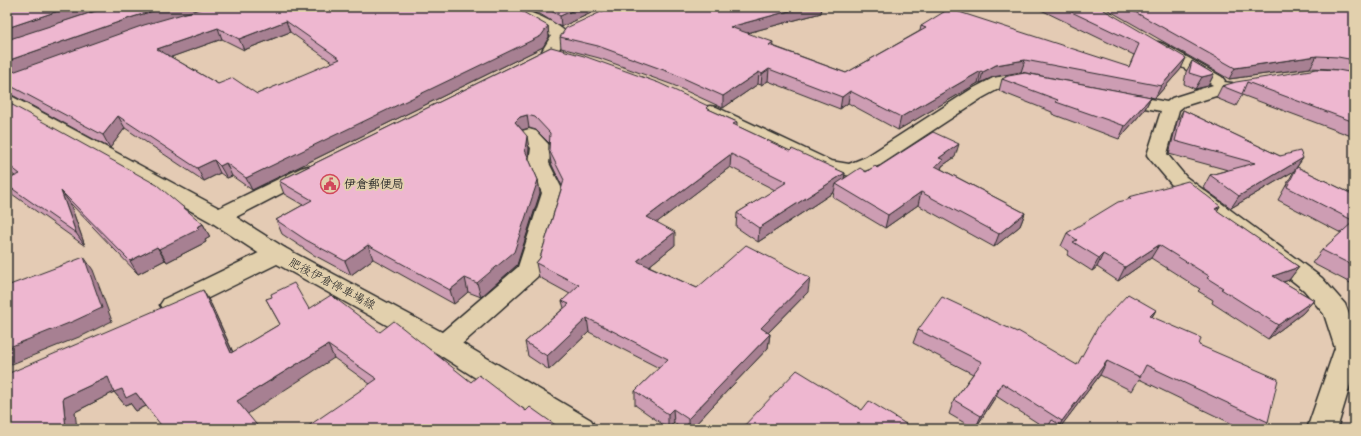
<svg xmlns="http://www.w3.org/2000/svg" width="1361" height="436" font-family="'Architects Daughter','Klee One',sans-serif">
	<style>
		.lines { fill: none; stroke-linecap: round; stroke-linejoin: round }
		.street-casing { stroke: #2b2b2b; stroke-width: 3 }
		.secondary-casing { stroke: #2b2b2b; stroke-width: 3 }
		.street { fill: #e2d0ad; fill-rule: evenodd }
		.secondary { fill: #e2d0ad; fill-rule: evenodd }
		.wall { fill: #cd9db3; stroke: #2b2b2b; fill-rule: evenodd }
		.shaded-wall { fill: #a78092; stroke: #2b2b2b }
		.building { fill: #eeb7d0; stroke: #2b2b2b; fill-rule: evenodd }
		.labels { text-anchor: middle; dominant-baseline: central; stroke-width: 4; stroke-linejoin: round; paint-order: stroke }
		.poi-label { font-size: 12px; font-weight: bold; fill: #2b2b2b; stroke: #e2d0ad; text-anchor: start }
		.street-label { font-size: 12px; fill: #2b2b2b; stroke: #e2d0ad }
	</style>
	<rect width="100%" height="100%" fill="#e4cbb4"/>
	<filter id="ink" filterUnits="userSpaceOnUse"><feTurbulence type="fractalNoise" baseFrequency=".025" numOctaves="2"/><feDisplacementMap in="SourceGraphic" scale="8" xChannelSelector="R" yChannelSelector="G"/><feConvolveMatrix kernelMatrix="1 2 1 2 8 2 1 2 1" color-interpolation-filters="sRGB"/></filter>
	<g filter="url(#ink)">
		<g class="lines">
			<g class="street-casing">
				<path id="street" d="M491,7h24l5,2c13,4 40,14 48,26l-12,19 -6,2 -6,-2 -2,-3 9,-15 -26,-15 -32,-11z
					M1158,42l6,2 58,33 3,4 -1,1 8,1 3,4 -3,4 -48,15 -5,4 -12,44 19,23 136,101 23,26 9,23v45l-17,57h-30l28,-81 -11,-34 -20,-24 -132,-105 -22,-26 -3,-4 14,-44 -49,-9 -3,-4 3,-4 6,-1 49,9 5,-4 41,-13 -61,-35 -2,-3 2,-3z
					M1021,73l15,2 3,4 -3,4 -6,1 -9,-1 -17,3 -22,12 -102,67 -29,11 -32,-6 -115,-55 -3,-4 3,-4 6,-1 6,1 115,54 18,3 17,-7 104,-67 23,-12z
					M7,96l6,1 206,111 82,-40 7,-2 7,2 3,4 -3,4 -79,41 49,31 4,6 -4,6 -8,2 -8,-2 -58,-38 -204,-114z
					M529,129l7,2 15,16 -2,16 15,30 -23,78 -4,6 -84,75 -9,3 -9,-3 -4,-7 4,-7 83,-71 24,-74 -13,-30 2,-15 -12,-13 3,-4z"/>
			</g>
			<g class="secondary-casing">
				<path id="secondary" d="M277,246l8,2 168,90 138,82 5,9h-40l-121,-77 -158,-88 -95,47 -9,3 -9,-3 -4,-6 4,-6 105,-51z"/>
			</g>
			<use href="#street" class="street"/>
			<use href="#secondary" class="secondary"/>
		</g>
		<path class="wall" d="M7,7l541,19 1,11 -6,10 -291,143 -20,-14 -5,2 -7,-5 -16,8 -79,-53 -15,20 -96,-52 -7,-1zM290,32l43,31 -76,31 -39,-10 -47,-27 51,-18 22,11z
			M522,7h82l-43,20 -21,-13z
			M612,7h210l-1,6 -74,20 26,13 73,27 74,-42 1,-5 208,41 5,-12 -99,-48h64l82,62 -26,29 -134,-26 -28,5 -13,6h-2l-80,47 -50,-27 -8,6 -72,-28 -7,4 -3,-1 -35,24 -50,-23 -74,-27 -38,-10 -1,-11z
			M1103,7h251v130l-112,-42 -6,11 -20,-8 6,-12 115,-16 -6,-1 -21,-1 -81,11z
			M551,47l157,62 29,13v4l53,25 55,22 -1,5 22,-6 11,-4 78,-11 -13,9 -1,3 84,44 -5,13 -26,21 -76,-42 -33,23 -52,-31 1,-5 -76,50 -22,-15 1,-14 38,-23 -45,-23 -73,55 18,23 -26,21 48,22 111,4 -40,41 2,1 -2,14 -77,81h-9l-8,-6 -6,5 -33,-23v-14l24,-23 -70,-36 -40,38 -21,-14 -3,-14 39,-34 -2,-7 8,-7 -31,-17 -3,-14 4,-5 22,-72 -11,-23 -2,-13v-7l-13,-13 -7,-2 -7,1 7,19 -1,9 10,23 2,13 -23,72 -36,32 -13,-5 -14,12 -81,-45 -22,16 -39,-21 -30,-20 -6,-14 27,-15 -19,-11 -5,-13z
			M1192,61l22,13 -6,12 -13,3 -11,-5 2,-12z
			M1002,79l149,18 -6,12 -26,30 -67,-25v-2l-53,-21z
			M7,102l196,122 7,13 -5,3 1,2 -39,20 -2,-2 -27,14 -68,-71 15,43 -73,-52 -5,-6v-8l8,-4 -8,-5z
			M1183,110l97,46 23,2 -6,9 57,28v90l-42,-22 10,-13 19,-17 -63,-33 11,-20 5,-9 -63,37 -28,-20 7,-13 18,-5 -59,-16 8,-32z
			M1129,197l91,9 -3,5 82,56 -10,13 -6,2 31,18 -11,13 -35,26 -56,-36 1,-3 -15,-9 2,-2 -49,-31 -33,23 -21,-14 -5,4 -25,-16 2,-4 -8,-5 6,-13 60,-33z
			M266,299l43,10 71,23 91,50 90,47 -191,-45 -36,-26 -188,48 -10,5 -6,-8 -5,2 -11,-13 -39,20 -68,17 204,-125 22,48 47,-28z
			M1156,310l-4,7 47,28 69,77 -6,7h-19l-104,-50 -7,12 -32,-16 -39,51 -14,3 -51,-33 -21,33 -26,-15 5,-14 19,-26 -60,-31 5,-13 159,35z"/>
		<path class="shaded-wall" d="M70,7h37l-100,34v-13z
			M166,7h41l-200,68v-14l126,-44z
			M581,7h23l-43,20 -1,-11z
			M804,7h18l-1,6 -92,25 1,-11z
			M286,21l4,11 -46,18 -5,-11z
			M548,26l1,11 -6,10 -291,143 -6,-12z
			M218,28l4,11 -59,21 -6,-11z
			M773,42l-1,11 -3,-8z
			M1317,56l-7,12 -81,11 6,-11z
			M1186,58l-5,11 -26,29 6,-12z
			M1025,60l-4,12 -28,5 -13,6 3,-11 13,-7z
			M769,69l-1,12 -7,4 1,-11z
			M981,71l-3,12 -80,47 3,-13z
			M759,72l-1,12 -35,24v-12z
			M1214,74l-6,12 -13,3 7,-12z
			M850,91l-2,12 -8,6 2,-12z
			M1151,97l-6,12 -26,30 6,-13z
			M527,115l2,13 -7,2 -7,-8 5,-5z
			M118,116l7,12 -15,20 -7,-13z
			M527,136l2,12 -1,16 -3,-14z
			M959,144l-4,13 -13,9 -2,7 -5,-7 4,-8z
			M731,154l-1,13 -83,63v-13z
			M1303,158l-9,13 -63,37 8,-12z
			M214,160l6,13 -16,8 -7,-13z
			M226,163l6,13 -5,2 -7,-12z
			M845,173l-2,13 -7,-2 -2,8 -76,50 1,-14z
			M538,180l2,13 -23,72 -36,32 -4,-14z
			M61,191l9,12 15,43 -9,-13z
			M921,192l-3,13 -33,23 3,-13z
			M1220,206l-8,13 3,-10z
			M1025,213l-5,13 -26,21 5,-13z
			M203,224l7,13 -5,3 1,2 -39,20 -8,-13z
			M675,232v13l-37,30 -1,-14z
			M368,245l5,14 -22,16 -6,-14z
			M1159,245l-8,13 -33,23 7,-14z
			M157,247l8,13 -27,14 -8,-13z
			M1103,254l-6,13 -5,4 7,-13z
			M84,257l9,13 19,51 -28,14 -77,31v-18z
			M1299,267l-10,13 -26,9 10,-13z
			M465,278l3,14 -14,12 -4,-14z
			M810,278l-2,14 -49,50 2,-14z
			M203,290l8,14 28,62 -8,-13z
			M1314,300l-11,13 -35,26 10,-14z
			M1156,310l-8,13 2,-7z
			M587,318l2,14 -40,38 -2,-14z
			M770,334l-2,14 -77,81h-3v-10z
			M328,345l6,13 -88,57 -9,-14z
			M1107,361l-7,14 -41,54h-1l4,-8z
			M108,377l14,12 14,4 10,13 -10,5 -6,-8 -5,2 -11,-13 -39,20 2,17h-11l-3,-31z
			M1002,383l-6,13 -21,33 6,-13z
			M673,409l1,14 -6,5v-14z"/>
		<path class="building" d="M7,7h63l-63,21z
			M108,7h58l-33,10 -126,44v-21z
			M207,7h302l14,5 25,14 -7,10 -295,142 -20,-15 -6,3 -6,-6 -17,8 -79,-52 -15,19 -96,-51v-10l137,-49zM286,21l54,38 -83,35 -24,-16 -15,6 -61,-35 61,-21 21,11z
			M544,7h37l-21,9z
			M612,7h192l-74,20 43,15 -4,3 77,28 80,-45 -5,-2 26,-16h6l176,57 10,-23 -78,-37h38l87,51 -25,28 -136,-26 -29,5 -13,7 -2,-1 -80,46 -51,-26 -8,6 -73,-28 -7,5 -3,-2 -36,24 -51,-23 -74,-27 -38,-9 6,-9z
			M1126,7h228v53l-16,-3 -21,-1 -82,12z
			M551,47l33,9 75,27 49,23 -2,2 31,14 -4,2 57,27 2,-2 53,24 -86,55 -22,-15 50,-31 -56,-28 -84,63 28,15 -38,29 60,27 49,-43 64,33 -49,50 9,6 -82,85 -15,-10 -5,5 -33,-23 33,-32 -81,-41 -40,38 -22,-14 44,-38 -7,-3 17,-16 -43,-22 4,-5 24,-78 -15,-30 1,-17 -15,-16 -8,-2 -7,2 -5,5 12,14 -2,14 13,30 -24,72 -37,31 -12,-5 -15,12 -82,-45 -23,16 -39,-21 -30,-20 36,-20 -33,-19z
			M1192,61l22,13 -12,3 -13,-4z
			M1317,69l21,1 16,3v49l-107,-40 -5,12 -20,-8 14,-4z
			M1025,73l126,24 -26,29 -69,-24 2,-2 -56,-21 6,-3z
			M7,102l150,83 46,39 -6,3 2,2 -40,20 -2,-2 -27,14 -69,-70 15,42 -69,-48v-5l13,-6 -13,-10z
			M1183,110l97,46 20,-5 3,7 -64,38 -29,-21 45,-12 -80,-22z
			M933,132l26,12 -20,14 5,2 -9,6 90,47 -26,21 -78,-42 -33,23 -52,-31 24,-16 6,4 9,-6 2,2z
			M1297,167l57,28v26l-67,-34z
			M1188,181l32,25 -5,3 84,58 -26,9 41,24 -36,25 -57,-36 2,-1 -16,-10 2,-2 -50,-31 -34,22 -22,-13 -4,4 -26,-16 4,-2 -10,-7 51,-31 13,-3 -2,-2z
			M1354,221v45l-32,-16z
			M84,257l18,51 -28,13 -67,27v-62z
			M294,283l15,26 22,-14 49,37 14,-11 77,61 8,-7 47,36 4,-4 31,22h-257l73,-50 -49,-34 -91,56 23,28h-96l-28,-36 -10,5 -4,-9 -8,3 -6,-15 -45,21 3,31h-59v-55l196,-84 28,63 49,-29 -14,-25 6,-2 -1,-3z
			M1128,294l28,16 -6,6 51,22 -2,7 79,34 -10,43 -122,-57 -6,12 -33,-16 -45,60 -60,-38 -21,33 -27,-16 28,-38 -64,-32 24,-33 75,35 1,-1 59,34 22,-40z
			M797,370l65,40 7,-9 45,28h-173z
			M1052,420l15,9h-20z"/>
	</g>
	<defs>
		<g id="civic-ring" transform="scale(1)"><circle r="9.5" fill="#e2d0ad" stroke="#d1495b" stroke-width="1.5"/><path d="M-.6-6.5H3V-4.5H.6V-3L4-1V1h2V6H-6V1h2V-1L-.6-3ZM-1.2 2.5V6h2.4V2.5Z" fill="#d1495b"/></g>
	</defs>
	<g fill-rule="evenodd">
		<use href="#civic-ring" x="330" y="184"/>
	</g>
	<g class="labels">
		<g class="poi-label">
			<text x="344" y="184">伊倉郵便局</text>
		</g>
		<g class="street-label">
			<text transform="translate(332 284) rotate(28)">肥後伊倉停車場線</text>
		</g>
	</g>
	<rect width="1361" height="436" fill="none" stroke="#e2d0ad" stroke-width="24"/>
	<rect x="12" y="12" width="1337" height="412" fill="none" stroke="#2b2b2b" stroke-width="1.5" filter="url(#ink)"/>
</svg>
